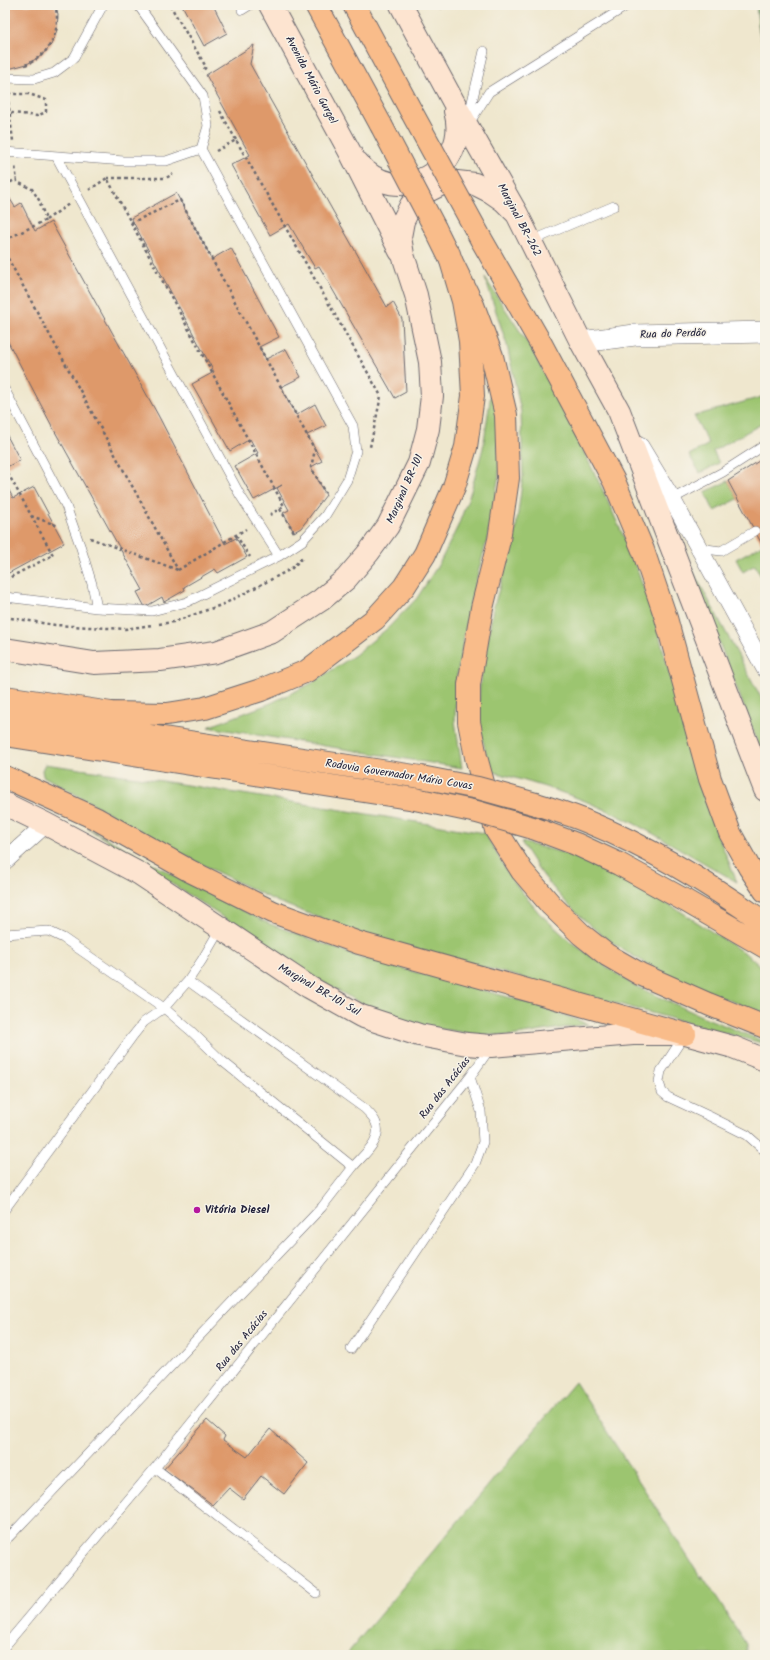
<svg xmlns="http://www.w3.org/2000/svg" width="770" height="1660" font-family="Kalam,sans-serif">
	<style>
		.grass { fill: #9cc570; stroke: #5f7456 }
		.forest { fill: url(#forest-crowns); stroke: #50664e }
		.building { fill: #de996b }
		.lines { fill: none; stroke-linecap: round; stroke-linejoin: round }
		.service-casing { stroke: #6a676e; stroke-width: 10 }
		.minor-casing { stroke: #6a676e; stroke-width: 18 }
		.tertiary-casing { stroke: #6a676e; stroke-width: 22 }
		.secondary-casing { stroke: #6a676e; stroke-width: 24 }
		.primary-casing { stroke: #6a676e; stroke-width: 24 }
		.motorway-casing { stroke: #6a676e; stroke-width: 24 }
		.path { stroke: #6a676e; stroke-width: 2.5; stroke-dasharray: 3 3; stroke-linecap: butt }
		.service { stroke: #fff; stroke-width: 9 }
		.minor { stroke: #fff; stroke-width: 17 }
		.tertiary { stroke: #fff; stroke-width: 21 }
		.secondary { stroke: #fde4d0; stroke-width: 22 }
		.primary { stroke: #f9bc8a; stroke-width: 22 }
		.motorway { stroke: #f9bc8a; stroke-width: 22 }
		.primary-bridge-casing { stroke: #6a676e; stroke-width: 24; stroke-linecap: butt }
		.motorway-bridge-casing { stroke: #6a676e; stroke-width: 24; stroke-linecap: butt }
		.primary-bridge { stroke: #f9bc8a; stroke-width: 22 }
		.motorway-bridge { stroke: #f9bc8a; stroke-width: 22 }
		.poi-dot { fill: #b5179e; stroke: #f7f3e8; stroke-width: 1.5 }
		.labels { text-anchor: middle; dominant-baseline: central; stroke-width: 3; stroke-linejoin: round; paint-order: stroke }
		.street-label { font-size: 11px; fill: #22223b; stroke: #f7f3e8 }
		.poi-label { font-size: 11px; font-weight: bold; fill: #22223b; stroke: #f7f3e8; text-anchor: start }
	</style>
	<defs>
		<pattern id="forest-crowns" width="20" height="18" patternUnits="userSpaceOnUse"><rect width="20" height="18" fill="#7daa62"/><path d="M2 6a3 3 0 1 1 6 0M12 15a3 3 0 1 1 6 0" fill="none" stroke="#668a52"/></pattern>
	</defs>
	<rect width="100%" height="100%" fill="#f7f3e8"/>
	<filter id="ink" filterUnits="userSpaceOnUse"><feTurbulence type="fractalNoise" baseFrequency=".025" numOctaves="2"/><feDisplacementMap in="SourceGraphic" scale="8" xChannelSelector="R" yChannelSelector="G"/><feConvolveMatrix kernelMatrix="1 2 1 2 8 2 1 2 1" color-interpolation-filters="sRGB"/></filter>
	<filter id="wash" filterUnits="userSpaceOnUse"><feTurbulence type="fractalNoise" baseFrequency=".012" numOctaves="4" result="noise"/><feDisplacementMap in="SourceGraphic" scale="16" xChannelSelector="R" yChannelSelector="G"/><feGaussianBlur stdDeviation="0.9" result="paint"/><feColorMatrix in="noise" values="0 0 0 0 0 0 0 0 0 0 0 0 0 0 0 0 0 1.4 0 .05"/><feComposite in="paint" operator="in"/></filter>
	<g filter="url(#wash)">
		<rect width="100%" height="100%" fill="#efe7ce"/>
		<path class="grass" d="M485,278l46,70 69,136 31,69 24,67 44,162 18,51 20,49c-46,-26 -91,-55 -140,-76 -35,-15 -71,-25 -107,-35l-12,-52 2,-35 13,-75 22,-73 8,-61 -2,-63 -14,-67z
			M492,387l5,27 2,61 -11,61 -18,67 -14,78 -1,40 7,47 -254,-41 63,-24 41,-20 43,-28 34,-28 28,-29 23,-36 18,-36 13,-35 12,-43z
			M765,396v26l-52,29 6,12 -19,10 -11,-18 20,-11 -15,-28z
			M728,481l10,18 -24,12 -9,-19z
			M762,545l3,6v33l-10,-19 -12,7 -7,-13z
			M688,562l77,143v56z
			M45,764l98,14 342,55 25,44 29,36 33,30 61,42 66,30 66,27v2l-403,-110 -84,-32 -83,-41 -152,-85 -1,-6z
			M88,828l98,54 84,42 86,32 174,47 58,21 -78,12 -36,-2 -54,-8 -53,-20 -51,-27z
			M521,842l51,13 42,20 66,36 66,43 19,16v43c-104,-36 -185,-71 -244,-171z
			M575,1382l127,197v-4l44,69v11h-400z"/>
		<path class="forest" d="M756,5h9v48l-6,-21z"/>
		<g id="blocks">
			<path class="building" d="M5,5h50l3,9 -1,16 -6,15 -10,11 -14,8 -15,4 -7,-1z
				M182,5h31l14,28 -23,13z
				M254,45l-4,19 137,243 6,-5 9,17 4,73 -11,6 -76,-132 -4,2 -26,-44 -19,11 -39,-70 19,-10 -44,-80z
				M5,191l10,16 6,-4 14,28 16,-9 107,193 67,129 11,-6 11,19 -29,16 -3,-4 -31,18 1,3 -21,12 -2,-5 -17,10 -8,-15 6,-2 -90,-162 -48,-92z
				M176,193l36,66 19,-11 48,89 -20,10 7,12 20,-10 15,28 -20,10 15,28 19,-11 11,22 -19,9 15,26 -11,6 15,28 -25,33 -7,4 -11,-19 6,-3 -12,-22 5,-3 -28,15 -19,-34 23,-13 -8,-14 -20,12 -38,-67 22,-12 -83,-154z
				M5,432l15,28 -15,8z
				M765,457v90l-1,1 -36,-67z
				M5,483l8,15 21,-11 30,56 -59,32z
				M207,1420l18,16 -2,4 24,17 23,-28 38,34 -24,31 -23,-18 -18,23 -14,-11 -16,17 -49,-36z"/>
		</g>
	</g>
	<g filter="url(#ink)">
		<use href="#blocks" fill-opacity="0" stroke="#6a676e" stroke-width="1"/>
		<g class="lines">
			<g class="service-casing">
				<path id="service" d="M242,10l8,-5
					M5,78l29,1 20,-6 20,-15 29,-53
					M468,119l16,-68
					M468,125l21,-33 139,-87
					M5,152l119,9h42l35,-12
					M56,156l184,339 39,61
					M531,241l83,-35
					M5,390l61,116 15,42 11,36 5,24
					M672,499l51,-27 42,-27
					M699,548l22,3 34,-20
					M5,597l92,11 55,3 35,-9 92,-46 23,-15 23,-25 22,-36 9,-29 -3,-25 -152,-277 7,-23 -5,-30 -65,-91
					M5,934l43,-3 15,7 101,70 -20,14 -12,15 -127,172
					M188,981l176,127c4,4 10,9 12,15 7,17 -13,32 -23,44
					M684,1036l-23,35 -2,11 3,10 6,5 41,19 38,19 18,16
					M351,1349l124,-185 8,-22 -2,-31 -11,-34
					M155,1468l161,125
					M5,1540l4,-3 313,-330 31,-40 -132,-107 -30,-29 -27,-23 24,-27 14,-21 18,-31
					M5,1646l150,-178 315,-391 21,-30"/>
			</g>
			<g class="minor-casing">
				<path id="minor" d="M640,446l32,53 93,170
					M5,861l41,-37"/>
			</g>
			<g class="tertiary-casing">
				<path id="tertiary" d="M581,342l54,-7 130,-3"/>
			</g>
			<g class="secondary-casing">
				<path id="secondary" d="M270,5l81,149 49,97
					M401,5l52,96 64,113 64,128 38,69 146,379
					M358,163c38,48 114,6 97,-52
					M5,649l89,14 66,-3 56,-8 56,-20 49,-32 25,-21 23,-27 19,-26 31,-63 9,-34 4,-33 -2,-34 -14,-67 -13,-40 -3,-18 3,-16 8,-16 13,-12 16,-8 17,-3 18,2 16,8 13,9 13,13
					M5,804l41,20 94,50 169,113 52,29 58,19 48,9 24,2 142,-12h52l48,13 32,13"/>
			</g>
			<g class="primary-casing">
				<path id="primary" d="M316,5l65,120
					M354,5l57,106
					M435,228l38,77 19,51 14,59 2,63 -9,62 -17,68 -13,77v37l7,35 20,73 26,41 29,34 31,30 25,20 33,19 68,30 57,23
					M481,239l59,103 74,139 29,69 23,68 44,161 20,54 19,34 16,24"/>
			</g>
			<g class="motorway-casing">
				<path id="motorway" d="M5,697l106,16 56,1 38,-6 56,-18 46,-19 68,-52 29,-32 21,-33 29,-67 12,-40 7,-51 -3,-55 -7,-40 -14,-47
					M5,714l416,63
					M5,735l410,64
					M5,777l92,42 93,52 83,41 86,31 326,91
					M536,804c18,6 36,11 52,18 63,26 122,62 177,101
					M533,828l43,16 43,20 67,37 79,46"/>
			</g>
			<path class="path" d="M170,5l36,62 -4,5
				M440,9l5,-4
				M25,65c25,-9 37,-35 30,-60
				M5,92h2l6,49
				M220,111l16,29
				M5,112l32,4 9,-4v-12l-17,-6h-17l-5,-3
				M216,151l20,-11 145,256 -11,51
				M107,178h59l7,-4
				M5,185l12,-6
				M89,190l18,-12 177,328 -16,10
				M46,220l23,-16
				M131,223l49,-23 135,250 -4,17 14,26
				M5,240l41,-20 -7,-20 -7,-11 -15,-7 -2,-17
				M5,253l173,317
				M5,468l48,87 -48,25
				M280,509l14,23
				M31,516l28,10
				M236,535l14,22
				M90,538l88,32
				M178,570l68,-41
				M5,617l50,8 70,4 27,-4
				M159,624l14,-2 51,-18 67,-35 12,-12"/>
			<use href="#service" class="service"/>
			<use href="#minor" class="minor"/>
			<use href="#tertiary" class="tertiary"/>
			<use href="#secondary" class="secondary"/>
			<use href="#primary" class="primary"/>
			<use href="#motorway" class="motorway"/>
			<g class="primary-bridge-casing">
				<path id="primary-bridge" d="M411,111l70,128
					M381,125l54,103"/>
			</g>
			<g class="motorway-bridge-casing">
				<path id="motorway-bridge" d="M421,777l57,11 58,16
					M415,799l62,13 56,16"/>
			</g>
			<use href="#primary-bridge" class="primary-bridge"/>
			<use href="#motorway-bridge" class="motorway-bridge"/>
		</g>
	</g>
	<circle class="poi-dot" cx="197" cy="1210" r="4"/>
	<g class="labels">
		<g class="street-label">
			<text transform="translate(311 80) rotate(62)">Avenida Mário Gurgel</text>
			<text transform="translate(519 220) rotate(62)">Marginal BR-262</text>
			<text transform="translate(673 334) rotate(-2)">Rua do Perdão</text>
			<text transform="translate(405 489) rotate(-66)">Marginal BR-101</text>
			<text transform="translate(399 775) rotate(9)">Rodovia Governador Mário Covas</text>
			<text transform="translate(319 990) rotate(30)">Marginal BR-101 Sul</text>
			<text transform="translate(445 1088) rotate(-52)">Rua das Acácias</text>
			<text transform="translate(242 1341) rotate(-51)">Rua das Acácias</text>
		</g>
		<g class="poi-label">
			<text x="205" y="1210">Vitória Diesel</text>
		</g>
	</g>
	<rect width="770" height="1660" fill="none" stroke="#f7f3e8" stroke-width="20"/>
</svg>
